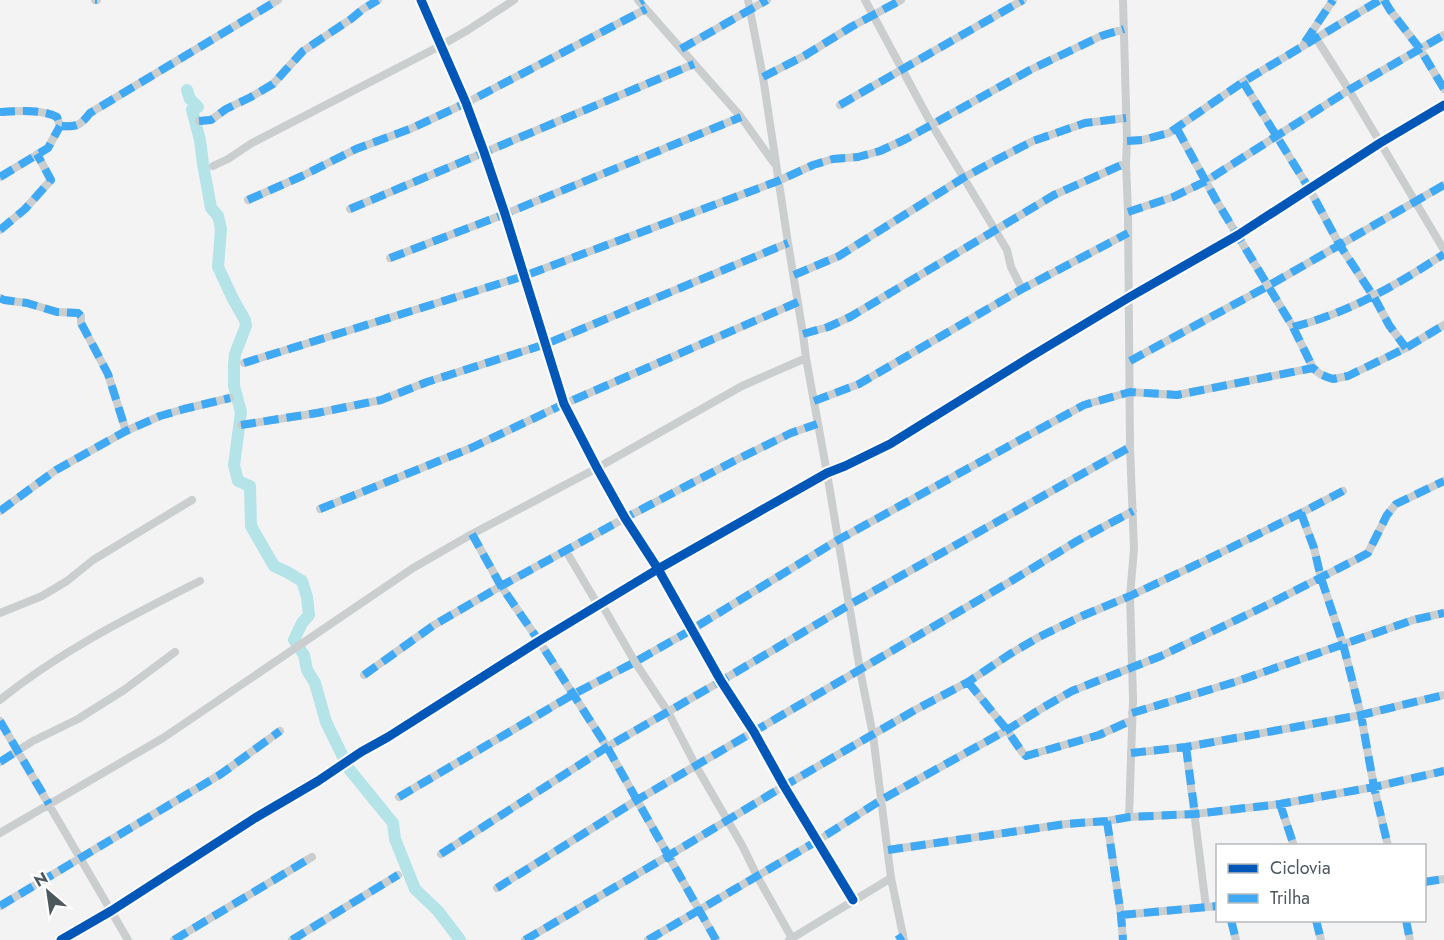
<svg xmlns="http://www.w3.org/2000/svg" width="1444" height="940" font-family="Jost,sans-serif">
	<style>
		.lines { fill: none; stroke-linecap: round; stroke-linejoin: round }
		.river { stroke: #b4e3e8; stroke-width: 12 }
		.minor { stroke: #cbcecf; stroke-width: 8 }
		.quiet { stroke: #3fa9f5; stroke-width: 8; stroke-dasharray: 15 8; stroke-linecap: butt }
		.cycleway-casing { stroke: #fff; stroke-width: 13 }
		.cycleway { stroke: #0057b8; stroke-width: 9 }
	</style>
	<rect width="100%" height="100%" fill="#f3f3f3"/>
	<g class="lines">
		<path class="river" d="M187,90l3,9 8,8 -6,3 8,30 3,24 8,44 7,8 3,13 -3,38 15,32 12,21 1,6 -11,28 -1,11v21l7,26 -7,53 4,16 12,5 1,40 23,40 13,6 15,9 5,16 2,18 -7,8 -8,17 10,15 3,15 8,13 11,39 23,47 44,54 2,16 20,50 23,22 22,29"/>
		<path class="minor" d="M95,0h2
			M421,0l45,103 18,49 21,62 59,190 33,64 28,50 33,51 63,112 33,51 30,54 69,114
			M638,0l103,117 33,46
			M748,0l15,77 25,166 15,91 3,24 21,115 33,197 13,65 18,143 13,62
			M865,0l67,125 75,125 4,17 11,22
			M1123,0l4,141 -1,22 2,49 2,235 4,102 -4,47 3,103 -4,118
			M1384,0l6,10 30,39 24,40
			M1316,38l33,52 95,160
			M1304,44l29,-44
			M681,49l86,-49
			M763,77l41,-21 47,-29 50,-27
			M1243,82l67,108 29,54 35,53 15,28 17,23
			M840,105l183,-105
			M0,112c16,-1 43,-3 57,5l3,9c17,1 20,0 30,-13l188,-113
			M199,121l12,-1 15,-11 25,-12 22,-13 30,-33 48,-32 12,-10 15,-9
			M1177,129l39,71 77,127 20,41
			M1127,141l15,-1 27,-7 74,-51 137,-82
			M213,166l15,-7 24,-16 188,-97 28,-16 46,-30
			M0,177l48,-29 12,-22
			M248,200l54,-24 54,-27 54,-20 56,-26 180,-94
			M350,209l344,-145
			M1128,212l45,-15 33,-16 143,-91 95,-55
			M0,230l25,-21 26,-29 -14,-26
			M390,258l115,-44 236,-97
			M794,275l45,-19 124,-78 35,-19 35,-18 52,-18 41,-5
			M0,298l4,2 23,3 30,9 21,1 3,3v7l27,51 18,57
			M1293,327c55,-14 104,-42 151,-73
			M803,334l25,-7 22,-10 204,-122 72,-32
			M1130,361l138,-75 176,-101
			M244,363l280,-87 254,-95 35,-16 20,-6 25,-2 22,-6 26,-12 124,-69 71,-34 23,-7
			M814,401l45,-17 163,-95 106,-56
			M241,425l76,-12 64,-13 46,-18 119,-38 242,-101
			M320,509l151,-61 93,-44 234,-102
			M0,511l56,-41 70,-39 34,-15 24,-7 46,-11
			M1301,513l13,35 7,30 22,66 18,71 13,72 14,59
			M472,534l29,52 38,55 68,106 109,193
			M566,551l32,54
			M601,603l34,59 33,50 28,54 47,81 14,29 36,64
			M0,613l42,-17 25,-15 26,-21 99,-60
			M364,675l70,-50 67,-39 124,-68 111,-58 55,-27 26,-9
			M968,682l39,48 15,22 4,4 73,-21 33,-15
			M0,700c60,-49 131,-84 200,-119
			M1132,713l103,-31 178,-62 31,-7
			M0,721l128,219
			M1186,747l20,160
			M1131,753l55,-6 175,-32 83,-20
			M0,762l33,-21 45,-22 46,-29 51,-38
			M399,797l173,-102 63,-33 56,-32 147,-90 200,-110 46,-25 46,-13 47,3 136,-27 7,6 7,3 6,2 15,-3 58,-28 38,-23
			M1280,804l14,42
			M1107,821l14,94 2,25
			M0,833l163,-95 250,-170 59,-34 125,-66 145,-82 64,-28
			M888,850l178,-26 41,-3 22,-4 66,-3 85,-10 94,-17 70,-16
			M441,854l166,-107 114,-66 128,-76 281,-158
			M1424,882l20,-3
			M497,888l140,-88 376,-220 64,-39 56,-30
			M0,906l221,-132 59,-43
			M1121,915l97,-9
			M1231,920l5,20
			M1316,920l5,20
			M1406,920l4,20
			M61,940l50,-29 144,-93 63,-37 43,-29 27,-15 151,-96 119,-72 169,-96 18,-7 45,-22 140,-87 98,-59 110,-63 142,-92 64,-38
			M174,940l138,-83
			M292,940l106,-65
			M525,940l143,-84 116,-70 131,-76 53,-28 42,-28 29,-17 43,-21 48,-20 76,-36 95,-47 42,-22
			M648,940l169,-99 64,-41 126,-70 37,-23 28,-16 89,-35 102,-49 94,-48 11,-6 19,-38 9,-11 48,-23
			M789,940l102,-62"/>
		<path class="quiet" d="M95,0h2
			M1384,0l6,10 30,39 24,40
			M640,2l3,-2
			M1305,42l28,-42
			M681,49l86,-49
			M763,77l41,-21 47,-29 50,-27
			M1243,82l67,108 29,54 35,53 15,28 17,23
			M840,105l183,-105
			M0,112c16,-1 43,-3 57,5l3,9c17,1 20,0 30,-13l188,-113
			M199,121l12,-1 15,-11 25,-12 22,-13 30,-33 48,-32 12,-10 15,-9
			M1177,129l39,71 77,127 20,41
			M1127,141l15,-1 27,-7 74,-51 137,-82
			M0,177l48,-29 12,-22
			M248,200l54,-24 54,-27 54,-20 56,-26 180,-94
			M350,209l344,-145
			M1128,212l45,-15 33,-16 143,-91 95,-55
			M0,230l25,-21 26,-29 -14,-26
			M390,258l115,-44 236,-97
			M794,275l45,-19 124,-78 35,-19 35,-18 52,-18 41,-5
			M0,298l4,2 23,3 30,9 21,1 3,3v7l27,51 18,57
			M1293,327c55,-14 104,-42 151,-73
			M803,334l25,-7 22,-10 204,-122 72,-32
			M1130,361l138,-75 176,-101
			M244,363l280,-87 254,-95 35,-16 20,-6 25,-2 22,-6 26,-12 124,-69 71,-34 23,-7
			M814,401l45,-17 163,-95 106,-56
			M241,425l76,-12 64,-13 46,-18 119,-38 242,-101
			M320,509l151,-61 93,-44 234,-102
			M0,511l56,-41 70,-39 34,-15 24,-7 46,-11
			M1301,513l13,35 7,30 22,66 18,71 13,72 14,59
			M472,534l29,52 38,55 68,106 109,193
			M364,675l70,-50 67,-39 124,-68 111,-58 55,-27 26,-9
			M968,682l39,48 15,22 4,4 73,-21 33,-15
			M1132,713l103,-31 178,-62 31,-7
			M0,721l49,83
			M1186,747l9,67
			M1131,753l55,-6 175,-32 83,-20
			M0,762l17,-11
			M399,797l173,-102 63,-33 56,-32 147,-90 200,-110 46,-25 46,-13 47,3 136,-27 7,6 7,3 6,2 15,-3 58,-28 38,-23
			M1280,804l14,42
			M1107,821l14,94 2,25
			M888,850l178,-26 41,-3 22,-4 66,-3 85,-10 94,-17 70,-16
			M441,854l166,-107 114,-66 128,-76 281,-158
			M1424,882l20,-3
			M497,888l140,-88 376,-220 64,-39 56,-30
			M0,906l221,-132 59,-43
			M1121,915l97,-9
			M1231,920l5,20
			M1316,920l5,20
			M1406,920l4,20
			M174,940l138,-83
			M292,940l106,-65
			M525,940l143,-84 116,-70 131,-76 53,-28 42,-28 29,-17 43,-21 48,-20 76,-36 95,-47 42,-22
			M648,940l169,-99 64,-41 126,-70 37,-23 28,-16 89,-35 102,-49 94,-48 11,-6 19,-38 9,-11 48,-23
			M897,940l6,-4"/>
		<g class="cycleway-casing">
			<path id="cycleway" d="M421,0l45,103 18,49 21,62 59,190 33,64 28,50 33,51 63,112 33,51 30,54 69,114
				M61,940l50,-29 144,-93 63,-37 43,-29 27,-15 151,-96 119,-72 169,-96 18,-7 45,-22 140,-87 98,-59 110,-63 142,-92 64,-38"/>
		</g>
		<use href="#cycleway" class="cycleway"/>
	</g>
	<rect x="1216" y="844" width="210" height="78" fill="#ffffff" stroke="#b7bcbf" stroke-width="1.5"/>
	<rect x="1228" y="864" width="30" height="9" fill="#0057b8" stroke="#b7bcbf" stroke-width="1.5"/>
	<text x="1270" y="874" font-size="18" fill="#4c575e">Ciclovia</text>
	<rect x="1228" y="894" width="30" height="9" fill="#3fa9f5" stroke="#b7bcbf" stroke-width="1.5"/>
	<text x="1270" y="904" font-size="18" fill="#4c575e">Trilha</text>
	<g transform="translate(48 892) rotate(331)" stroke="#ffffff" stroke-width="4.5" paint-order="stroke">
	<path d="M0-4.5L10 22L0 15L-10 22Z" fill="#4c575e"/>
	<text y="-9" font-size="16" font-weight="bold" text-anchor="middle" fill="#4c575e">N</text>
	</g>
</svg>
